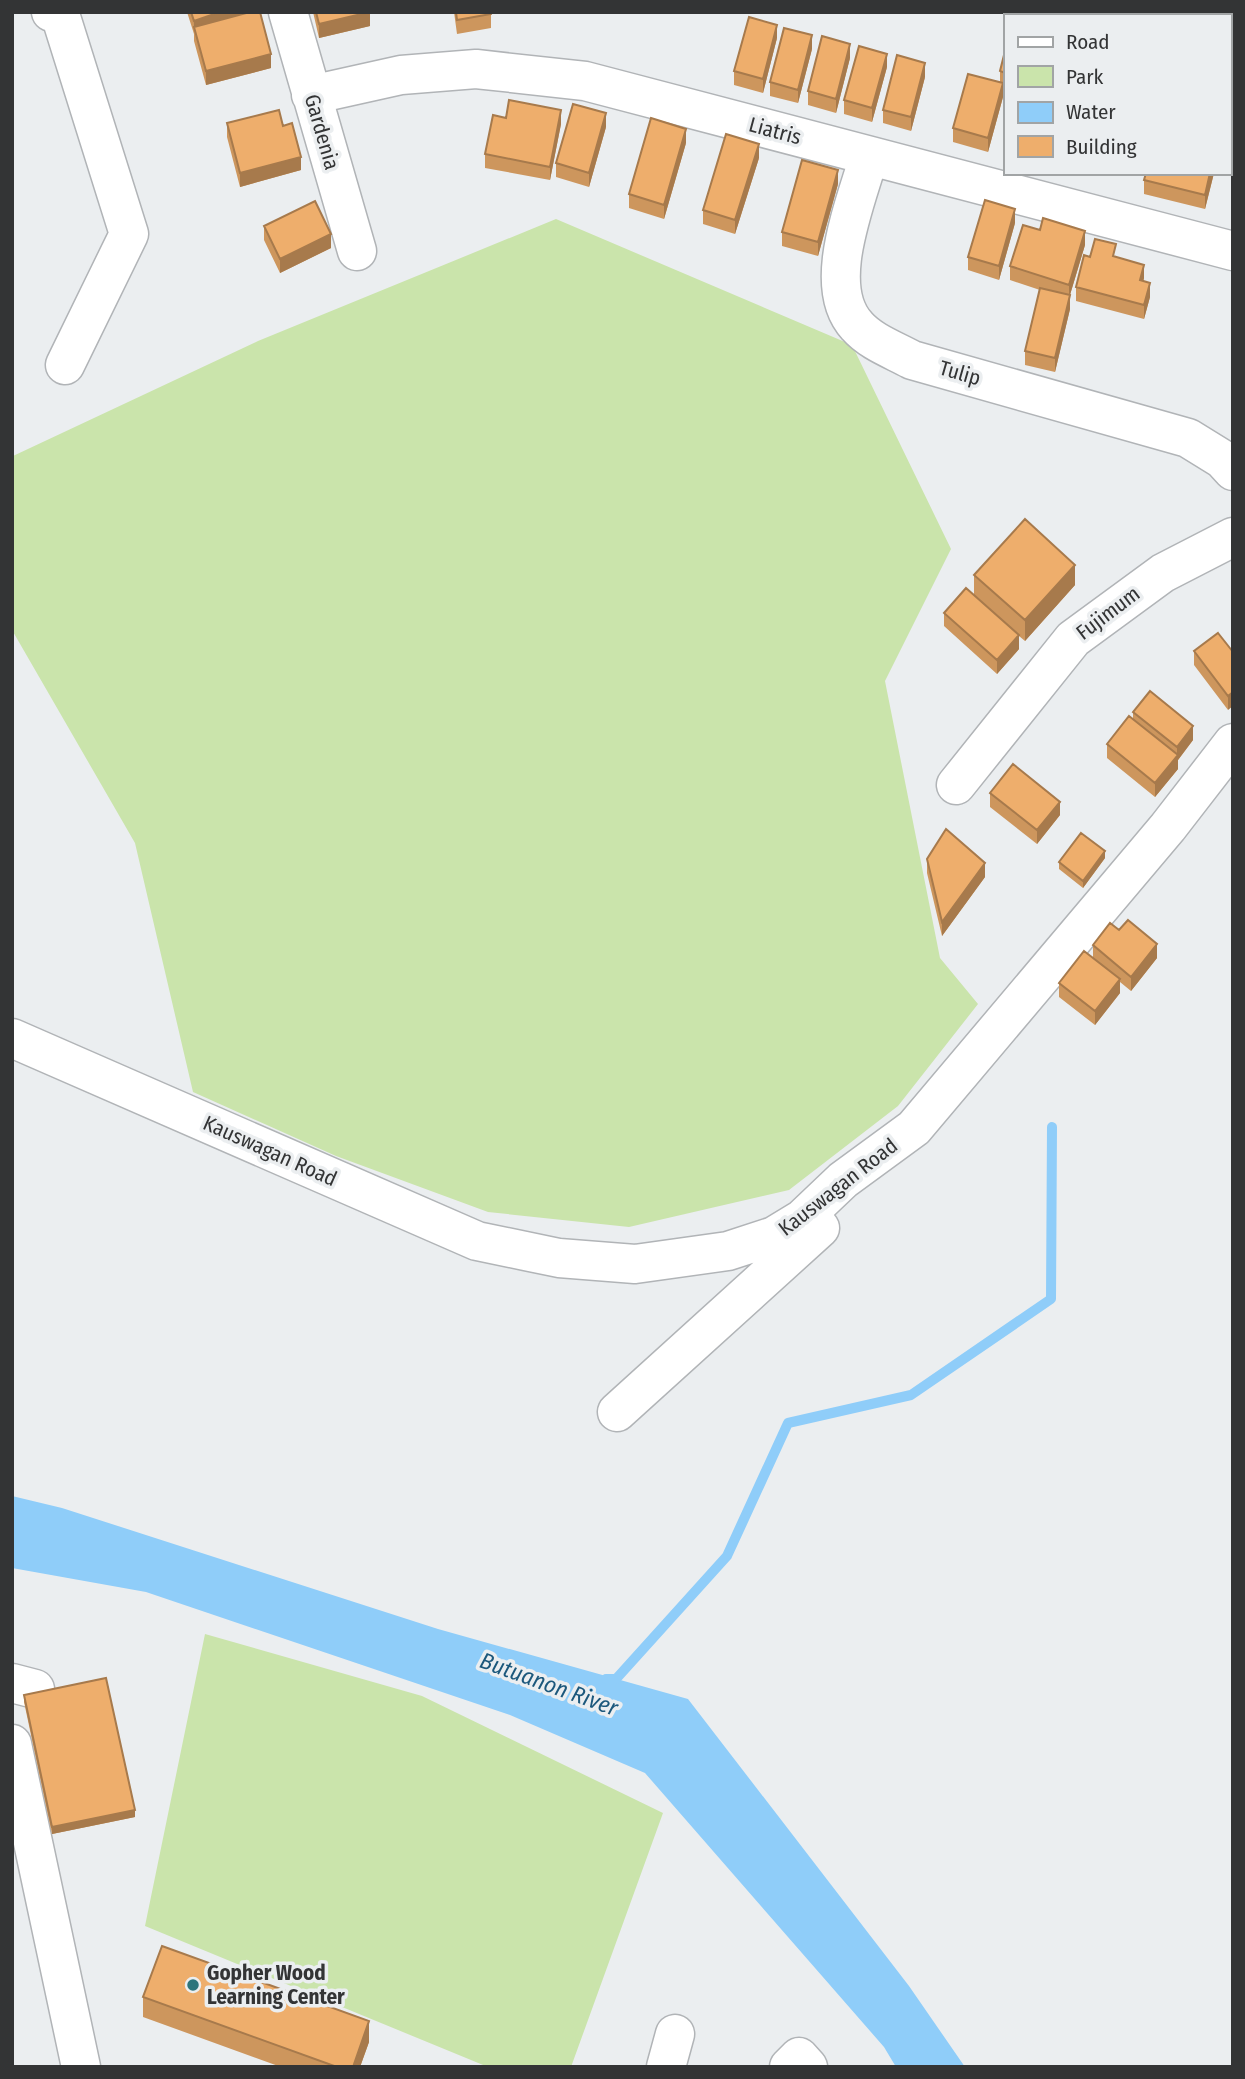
<svg xmlns="http://www.w3.org/2000/svg" width="1245" height="2079" font-family="'Fira Sans Condensed',sans-serif">
	<style>
		.green { fill: #cae4ab }
		.water { fill: #8fcdf9 }
		.lines { fill: none; stroke-linecap: round; stroke-linejoin: round }
		.stream { stroke: #8fcdf9; stroke-width: 10 }
		.minor-casing { stroke: #b1b4b7; stroke-width: 41 }
		.minor { stroke: #fff; stroke-width: 38 }
		.wall { fill: #cd965d }
		.shaded-wall { fill: #a77a4c }
		.building { fill: #eeae6c; stroke: #a77a4c; stroke-width: 2 }
		.poi-dot { fill: #2c757c; stroke: #ebeef0; stroke-width: 2.5 }
		.labels { text-anchor: middle; dominant-baseline: central; stroke-width: 7; stroke-linejoin: round; paint-order: stroke }
		.street-label { font-size: 21px; fill: #333435; stroke: #ebeef0 }
		.poi-label { font-size: 21px; font-weight: bold; fill: #333435; stroke: #ebeef0; text-anchor: start }
		.water-label { font-size: 23px; font-style: italic; fill: #1c587c; stroke: #ebeef0 }
	</style>
	<rect width="100%" height="100%" fill="#ebeef0"/>
	<path class="green" d="M556,219l296,126 99,204 -66,132 55,277 38,46 -80,102 -109,84 -160,37 -141,-15 -152,-56 -143,-64 -58,-249 -123,-213 1,-174 245,-115z
		M205,1634l217,62 241,117 -92,254h-83l-343,-141z"/>
	<path class="water" d="M12,1496l50,12 376,121 250,70 221,287 56,81h-69l-12,-20 -239,-274 -135,-58 -364,-123 -134,-24z"/>
	<g class="lines">
		<path class="stream" d="M606,1679h10l111,-123 61,-133 123,-28 140,-96 1,-172"/>
		<g class="minor-casing">
			<path id="minor" d="M51,12l9,2 69,220 -64,131
				M288,12l69,239
				M1027,12l13,4
				M1229,66l4,1
				M311,95l90,-20 75,-6 109,12 648,170
				M869,156c-13,47 -49,130 -12,170 14,16 37,24 55,34l276,78 34,21 11,12
				M956,785l117,-146 90,-66 70,-36
				M12,1038l465,203 82,17 76,6 93,-13 46,-15 28,-17 41,-39 71,-52 254,-301 65,-84
				M617,1412l203,-184
				M12,1683l23,6
				M12,1744l69,323
				M666,2067l9,-33
				M789,2067l10,-10 9,10"/>
		</g>
		<use href="#minor" class="minor"/>
	</g>
	<path class="wall" d="M187,12h73l11,56 -65,17 -12,-44v-7z
		M313,12h57v14l-51,12z
		M454,12h37v16l-34,6z
		M777,38l-14,55 -29,-8v-14z
		M812,49l-14,54 -28,-7v-14z
		M1005,51v35h-2v11l-15,55 -35,-10v-14l47,-45v-12z
		M850,58l-14,55 -28,-8v-14z
		M887,67l-15,55 -28,-8v-14z
		M925,77l-14,54 -28,-8v-13z
		M1233,82v64l-4,-12v-51z
		M506,118l55,6 -11,56 -65,-12v-14z
		M227,123l56,3 18,44 -61,17 -13,-50z
		M606,127l-17,60 -33,-10v-14z
		M686,143l-22,76 -35,-11v-14z
		M759,158l-24,76 -32,-10v-14z
		M1214,173l-9,36 -61,-15v-14z
		M838,184l-20,72 -36,-10v-14z
		M1015,223l-16,57 -31,-10v-13z
		M264,226l67,22 -51,25 -16,-33z
		M1085,245l-15,50v14l-15,63 -30,-7v-14l15,-61 -30,-10v-14z
		M1090,257h26l28,21 -1,3 7,16 -6,22 -68,-18v-14z
		M974,575l101,10 -50,56 -6,-5v13l-22,25 -53,-48v-13l30,-18z
		M1194,651l39,1 -5,58 -34,-45z
		M1133,712l60,28 -15,20v9l-23,28 -48,-39v-14l26,-25z
		M990,793l70,22 -23,29 -47,-37z
		M1105,858l-22,30 -24,-19v-7z
		M927,859l58,18 -43,59 -15,-63z
		M1093,945l64,13 -26,33 -11,-9v11l-25,32 -36,-28v-14l34,-26z
		M24,1695l111,122 -83,17 -28,-132z
		M143,1997l226,45 -9,25h-79l-138,-50z"/>
	<path class="shaded-wall" d="M220,12h32l-58,15v7v-13z
		M370,12v14l-51,12v-14z
		M777,25v13l-14,55v-14z
		M812,35v14l-14,54v-13z
		M850,44v14l-14,55v-14z
		M271,54v14l-65,17v-14z
		M887,54v13l-15,55v-14z
		M925,63v14l-14,54v-14z
		M1003,83v14l-15,55v-14z
		M561,110v14l-11,56v-13z
		M606,113v14l-17,60v-14z
		M686,129v14l-22,76v-14z
		M759,144v14l-24,76v-14z
		M301,157v13l-61,17v-14z
		M838,170v14l-20,72v-14z
		M1210,173h4l-9,36v-14z
		M1015,209v14l-16,57v-14z
		M1085,231v14l-16,53v-13z
		M331,234v14l-51,25v-14z
		M1144,265v13l-4,16v-14z
		M1150,283v14l-6,22v-14z
		M1070,295v14l-15,63v-14z
		M1075,565v20l-50,56v-21z
		M1019,635v14l-22,25v-14z
		M1233,692v14l-5,4v-14z
		M1193,726v14l-15,20v9l-23,28v-14l22,-27v-9z
		M1060,802v13l-23,29v-14z
		M1105,851v7l-22,30v-7z
		M985,863v14l-43,59v-14z
		M1157,944v14l-26,33v-14z
		M1120,979v14l-25,32v-14z
		M135,1810v7l-83,17v-7z
		M369,2021v21l-9,25h-7z"/>
	<path class="building" d="M191,12h29l-26,9z
		M250,12h10l11,42 -65,17 -12,-44z
		M316,12h54l-51,12z
		M456,12h35v2l-34,6z
		M749,17l28,8 -14,54 -29,-8z
		M784,28l28,7 -14,55 -28,-8z
		M822,36l28,8 -14,55 -28,-8z
		M859,46l28,8 -15,54 -28,-8z
		M1005,51v22l-5,-2z
		M897,55l28,8 -14,54 -28,-7z
		M968,74l35,9 -15,55 -35,-10z
		M1233,82v44l-4,-13v-30z
		M509,100l52,10 -11,57 -65,-13 8,-39 13,3z
		M573,104l33,9 -17,60 -33,-10z
		M279,110l4,16 9,-3 9,34 -61,16 -13,-50z
		M651,118l35,11 -22,76 -35,-11z
		M726,134l33,10 -24,76 -32,-10z
		M802,160l36,10 -20,72 -36,-10z
		M1146,173h64l-5,22 -61,-15z
		M985,200l30,9 -16,57 -31,-9z
		M315,201l16,33 -51,25 -16,-33z
		M1043,218l42,13 -16,54 -59,-19 13,-41 17,5z
		M1095,239l21,5 -3,12 31,9 -4,15 10,3 -6,22 -68,-18 8,-32 6,2z
		M1040,288l30,7 -15,63 -30,-7z
		M1025,519l50,46 -50,55 -51,-45z
		M966,588l53,47 -22,25 -53,-47z
		M1218,633l15,19v40l-5,4 -34,-45z
		M1150,691l43,35 -16,21 -44,-35z
		M1129,716l49,39 -23,28 -48,-39z
		M1013,764l47,38 -23,28 -47,-37z
		M946,829l39,34 -43,59 -15,-63z
		M1081,833l24,18 -22,30 -24,-19z
		M1128,920l29,24 -26,33 -38,-32 17,-22 9,7z
		M1084,951l36,28 -25,32 -36,-28z
		M106,1678l29,132 -83,17 -28,-132z
		M162,1946l207,75 -16,46h-16l-194,-70z"/>
	<circle class="poi-dot" cx="193" cy="1985" r="7"/>
	<g class="labels">
		<g class="street-label">
			<text transform="translate(775 131) rotate(15)">Liatris</text>
			<text transform="translate(322 132) rotate(74)">Gardenia</text>
			<text transform="translate(960 373) rotate(16)">Tulip</text>
			<text transform="translate(1108 613) rotate(-37)">Fujimum</text>
			<text transform="translate(270 1151) rotate(24)">Kauswagan Road</text>
			<text transform="translate(838 1187) rotate(-38)">Kauswagan Road</text>
		</g>
		<g class="poi-label">
			<text x="207" y="1973">Gopher Wood<tspan x="207" dy="24">Learning Center</tspan></text>
		</g>
		<g class="water-label">
			<text transform="translate(549 1684) rotate(20)">Butuanon River</text>
		</g>
	</g>
	<rect width="1245" height="2079" fill="none" stroke="#333435" stroke-width="28"/>
	<rect x="1004" y="14" width="228" height="161" fill="#ebeef0" stroke="#a1a4a5" stroke-width="2"/>
	<rect x="1018" y="37" width="35" height="10" fill="#ffffff" stroke="#a1a4a5" stroke-width="2"/>
	<text x="1066" y="49" font-size="21" fill="#333435">Road</text>
	<rect x="1018" y="66" width="35" height="21" fill="#cae4ab" stroke="#a1a4a5" stroke-width="2"/>
	<text x="1066" y="84" font-size="21" fill="#333435">Park</text>
	<rect x="1018" y="102" width="35" height="21" fill="#8fcdf9" stroke="#a1a4a5" stroke-width="2"/>
	<text x="1066" y="119" font-size="21" fill="#333435">Water</text>
	<rect x="1018" y="136" width="35" height="21" fill="#eeae6c" stroke="#a1a4a5" stroke-width="2"/>
	<text x="1066" y="154" font-size="21" fill="#333435">Building</text>
</svg>
